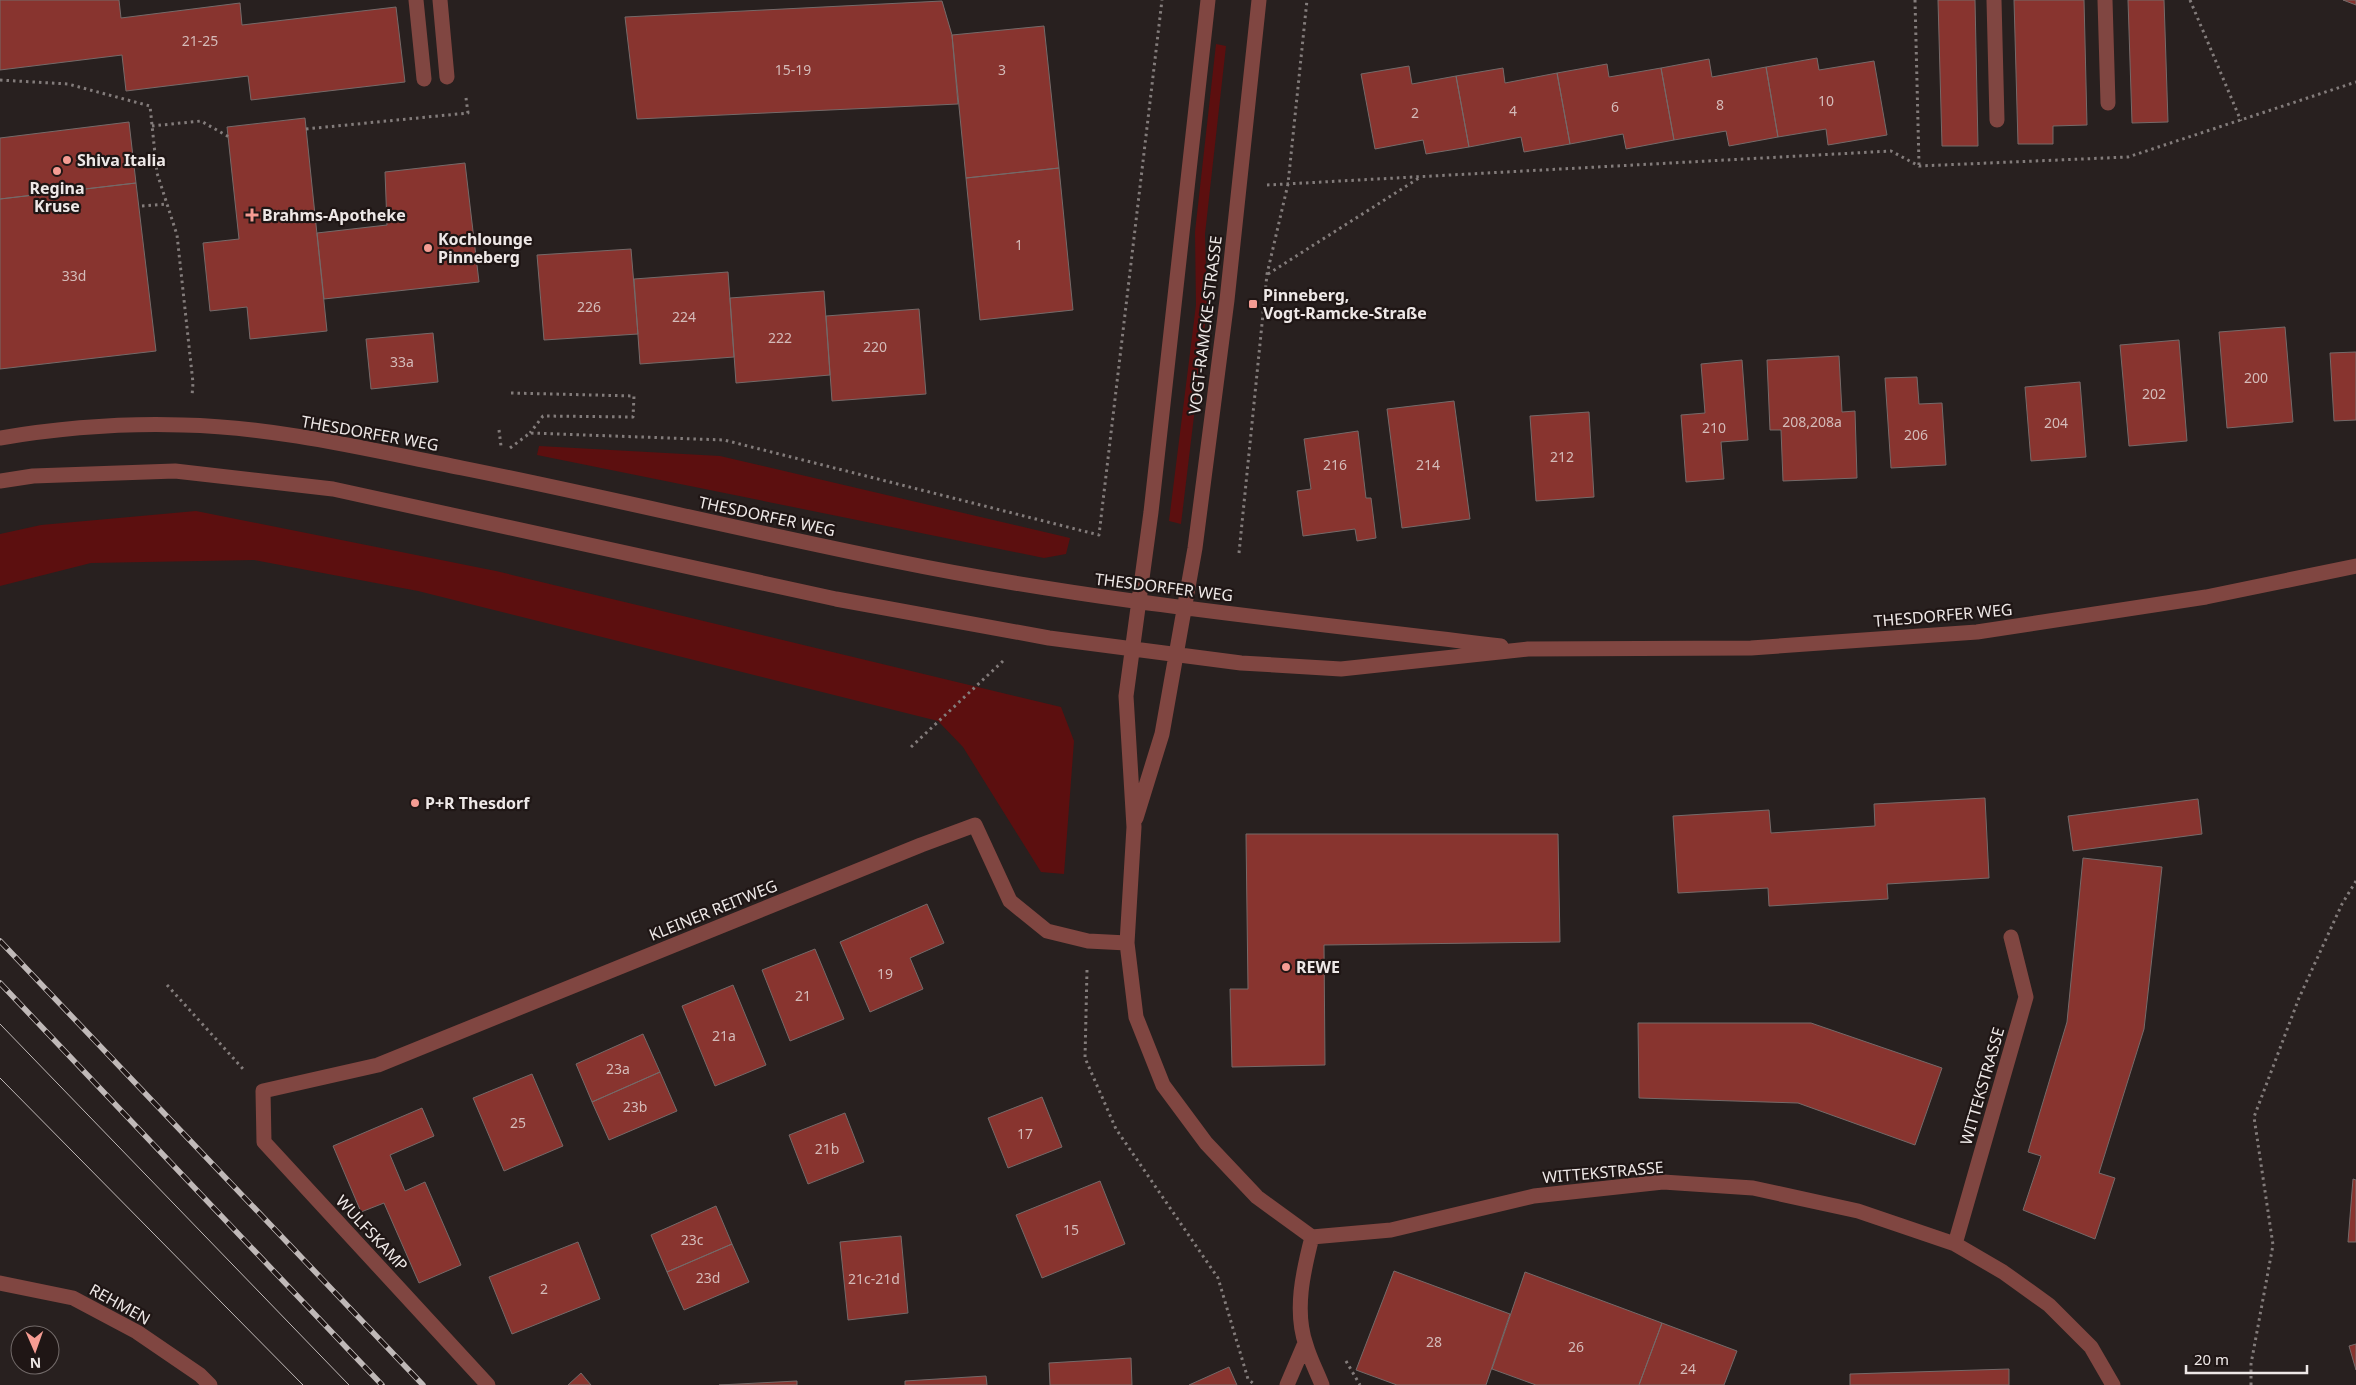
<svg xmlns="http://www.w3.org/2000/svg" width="2356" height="1385" font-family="'Noto Sans',sans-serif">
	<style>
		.green { fill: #5c0f0f }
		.building { fill: #88342f; stroke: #756a69 }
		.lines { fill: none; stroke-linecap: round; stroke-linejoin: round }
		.path { stroke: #837c7b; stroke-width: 3; stroke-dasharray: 2.5 4; stroke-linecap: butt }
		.minor { stroke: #804641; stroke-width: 15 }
		.tram { stroke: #c0b9b8; stroke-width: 1 }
		.rail-casing { stroke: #c0b9b8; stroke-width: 5.5 }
		.rail { stroke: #1f1615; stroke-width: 4; stroke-dasharray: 11; stroke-linecap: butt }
		.poi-dot { fill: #f59c93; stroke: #1f1615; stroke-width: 2 }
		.labels { text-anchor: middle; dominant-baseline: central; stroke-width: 4.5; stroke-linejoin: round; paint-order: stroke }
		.number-label { font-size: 14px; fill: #d4bbb9 }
		.poi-label { font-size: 16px; font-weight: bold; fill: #eee8e7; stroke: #1f1615; text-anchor: start }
		.street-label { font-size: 16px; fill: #eee8e7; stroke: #1f1615 }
	</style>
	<rect width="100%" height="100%" fill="#28201f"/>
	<path class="green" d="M1216,44l10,2 -21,188 2,74 -26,216 -12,-3 27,-216 -1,-73z
		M539,446l181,10 350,82 -4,16 -22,4 -507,-103z
		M196,511l300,60 565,136 13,34 -10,133 -23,-2 -78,-125 -25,-26 -520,-130 -164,-31 -163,3 -91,23v-52l41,-9z"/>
	<path class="building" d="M0,0h119l2,18 119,-15 2,22 154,-18 9,75 -154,18 -3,-24 -122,15 -4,-36 -122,15z
		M1938,0h37l3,146h-36z
		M2014,0h70l3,125 -34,1v18h-35z
		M2128,0h36l4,122 -36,1z
		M2343,0h13v5z
		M942,1l10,34 6,69 -321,15 -12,-102z
		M1044,26l15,142 -93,10 -14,-143z
		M1817,58l2,12 55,-9 13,74 -59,10 -2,-16 -48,8 -12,-70z
		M1709,59l3,18 54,-10 12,70 -49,9 -3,-15 -52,9 -13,-72z
		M1607,64l2,13 52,-9 13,72 -48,9 -3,-15 -53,10 -13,-71z
		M1409,66l3,18 44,-8 13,71 -43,7 -3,-14 -48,9 -14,-75z
		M1503,68l2,15 52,-10 13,71 -46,8 -3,-15 -52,10 -13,-71z
		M305,118l22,213 -77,8 -3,-32 -37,4 -7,-68 36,-4 -12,-112z
		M129,122l7,61 -136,16v-61z
		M465,163l14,119 -155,17 -7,-66 70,-8 -2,-53z
		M1059,168l14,142 -93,10 -14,-142z
		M136,183l20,168 -156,18v-170z
		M631,249l7,85 -94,6 -7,-85z
		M728,272l6,85 -94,7 -6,-85z
		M824,291l6,84 -94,8 -6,-85z
		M919,309l7,85 -94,7 -6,-85z
		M2285,327l8,95 -66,6 -8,-96z
		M433,333l5,49 -67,7 -5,-50z
		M2179,340l8,101 -58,5 -9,-101z
		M2356,352v68l-22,1 -4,-68z
		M1839,356l3,56 13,-1 2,67 -74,3 -2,-51h-11l-3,-70z
		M1742,360l6,80 -27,2 3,37 -38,3 -5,-67 24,-2 -4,-49z
		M1917,377l2,27 23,-1 4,62 -55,3 -6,-90z
		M2080,382l6,75 -55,4 -6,-74z
		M1454,401l16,118 -68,9 -15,-119z
		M1589,412l5,85 -58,4 -6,-85z
		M1358,431l8,67h5l5,40 -19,3 -2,-12 -52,7 -6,-45 14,-2 -7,-50z
		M1985,798l4,80 -102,6 1,15 -119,7 -1,-18 -90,5 -5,-77 96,-6 2,23 104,-7 -1,-22z
		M2198,799l4,35 -129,17 -5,-35z
		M1246,834h312l2,108 -236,3 1,120 -93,2 -2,-78h18z
		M2083,858l79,9 -18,162 -45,144 16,5 -20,61 -72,-29 18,-54 -13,-4 39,-130z
		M927,904l17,39 -34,15 13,31 -53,23 -30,-70z
		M815,949l29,70 -54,22 -28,-71z
		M733,985l33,80 -51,21 -33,-80z
		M1638,1023h173l131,45 -27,77 -117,-42 -159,-5z
		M643,1034l17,38 -68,30 -16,-38z
		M660,1072l17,39 -68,29 -17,-38z
		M532,1074l31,72 -59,25 -31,-73z
		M1042,1097l20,50 -54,21 -20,-50z
		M422,1108l12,28 -44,19 15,36 20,-9 36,83 -42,18 -35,-80 -23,9 -28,-66z
		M845,1113l19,49 -56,22 -19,-49z
		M2353,1179l3,1v62h-8z
		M1100,1181l25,63 -83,34 -26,-63z
		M716,1206l16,38 -65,28 -16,-37z
		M901,1236l7,77 -60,7 -8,-78z
		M578,1242l22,57 -88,35 -23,-57z
		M732,1244l17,38 -65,28 -17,-38z
		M1394,1271l116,43 -24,71h-89l-41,-15z
		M1525,1272l137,51 -23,62h-103l-44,-16z
		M1662,1323l75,28 -13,34h-85z
		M2356,1344v26l-7,-24z
		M1131,1358l1,27h-82l-1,-22z
		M1229,1367l8,18h-48z
		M2009,1369v16h-159v-11z
		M581,1373l10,12h-23z
		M986,1376l1,9h-82v-4z
		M797,1381v4h-78z"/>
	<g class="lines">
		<path class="path" d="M1915,0l4,165
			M2190,0l51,121
			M0,80l68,4 82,22 7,67 20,62 16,148 -1,13
			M152,126l49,-5 28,16
			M306,129l162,-16 -2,-15
			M1267,185l624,-34 28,15 209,-9 228,-75
			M142,206l26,-2
			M1268,274l151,-96
			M511,393l123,3 -1,21 -90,-1 -13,17
			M499,430l2,16
			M510,448l20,-15 194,7 375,95 63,-535
			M1239,553l28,-279 21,-90 19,-184
			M911,747l92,-86
			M1087,970l-2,88 31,71 102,149 30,101 7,6
			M167,985l77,85
			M1346,1361l14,24
			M2251,1385v-21l22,-119 -19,-128 45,-119 43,-94 14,-23"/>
		<path class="minor" d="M416,0l8,79
			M440,0l7,77
			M1208,0l-57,512 -25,184 8,131 -7,116 9,74 27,68 43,58 51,54 55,40
			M1994,0l3,120
			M2105,0l3,103
			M0,438c60,-10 122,-15 183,-13 94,2 187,25 279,43 145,29 288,64 433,93 200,41 403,60 606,85
			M0,481l33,-5 142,-5 158,18 503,110 213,39 192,25 100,6 187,-20 223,-1 226,-16 229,-35 150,-31
			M1136,818l26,-84 33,-186 32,-248 32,-300
			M1312,1237l79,-7 143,-34 129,-14 90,6 105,23 97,33 48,28 46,33 42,42 22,38
			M1312,1237c-9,35 -18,74 -6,108 4,14 11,27 16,40
			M1955,1244l71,-247 -15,-60
			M0,1283l73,15 64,34 63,43 10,10
			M488,1385l-224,-243 -1,-51 115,-26 543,-220 54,-20 35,76 37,30 41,10 39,2
			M1287,1385l18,-42"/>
		<path class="tram" d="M0,1024l349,361
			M0,1078l303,307"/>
		<g class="rail-casing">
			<path id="rail" d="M0,941l423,444
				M0,983l382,402"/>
		</g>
		<use href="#rail" class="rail"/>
	</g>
	<g class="poi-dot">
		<circle cx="67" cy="160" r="5"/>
		<circle cx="57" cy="171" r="5"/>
		<path d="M249.5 207.5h5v5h5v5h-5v5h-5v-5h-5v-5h5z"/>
		<circle cx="428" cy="248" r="5"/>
		<rect x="1248" y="299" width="10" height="10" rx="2.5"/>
		<circle cx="415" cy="803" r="5"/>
		<circle cx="1286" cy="967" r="5"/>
	</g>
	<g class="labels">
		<g class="number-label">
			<text x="200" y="40">21-25</text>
			<text x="793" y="69">15-19</text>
			<text x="1002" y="69">3</text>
			<text x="1826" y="100">10</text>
			<text x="1720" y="104">8</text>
			<text x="1615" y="106">6</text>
			<text x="1513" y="110">4</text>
			<text x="1415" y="112">2</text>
			<text x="1019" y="244">1</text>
			<text x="74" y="275">33d</text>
			<text x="589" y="306">226</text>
			<text x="684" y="316">224</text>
			<text x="780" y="337">222</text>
			<text x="875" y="346">220</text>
			<text x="402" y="361">33a</text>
			<text x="2256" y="377">200</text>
			<text x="2154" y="393">202</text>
			<text x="1812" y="421">208,208a</text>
			<text x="2056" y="422">204</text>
			<text x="1714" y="427">210</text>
			<text x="1916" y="434">206</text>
			<text x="1562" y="456">212</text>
			<text x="1335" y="464">216</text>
			<text x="1428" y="464">214</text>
			<text x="885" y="973">19</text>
			<text x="803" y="995">21</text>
			<text x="724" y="1035">21a</text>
			<text x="618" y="1068">23a</text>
			<text x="635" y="1106">23b</text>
			<text x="518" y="1122">25</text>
			<text x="1025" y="1133">17</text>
			<text x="827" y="1148">21b</text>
			<text x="1071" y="1229">15</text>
			<text x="692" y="1239">23c</text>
			<text x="708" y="1277">23d</text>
			<text x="874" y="1278">21c-21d</text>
			<text x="544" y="1288">2</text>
			<text x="1434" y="1341">28</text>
			<text x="1576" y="1346">26</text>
			<text x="1688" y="1368">24</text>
		</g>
		<g class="poi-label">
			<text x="77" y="160">Shiva Italia</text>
			<text x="57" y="188" text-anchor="middle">Regina<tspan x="57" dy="18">Kruse</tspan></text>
			<text x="262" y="215">Brahms-Apotheke</text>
			<text x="438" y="239">Kochlounge<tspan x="438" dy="18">Pinneberg</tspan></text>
			<text x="1263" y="295">Pinneberg,<tspan x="1263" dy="18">Vogt-Ramcke-Straße</tspan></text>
			<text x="425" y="803">P+R Thesdorf</text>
			<text x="1296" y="967">REWE</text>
		</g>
		<g class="street-label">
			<text transform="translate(1205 325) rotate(-83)">VOGT-RAMCKE-STRASSE</text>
			<text transform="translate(370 433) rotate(10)">THESDORFER WEG</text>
			<text transform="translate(767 516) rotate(12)">THESDORFER WEG</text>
			<text transform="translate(1164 587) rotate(7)">THESDORFER WEG</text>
			<text transform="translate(1943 615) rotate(-5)">THESDORFER WEG</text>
			<text transform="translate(713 910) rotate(-22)">KLEINER REITWEG</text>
			<text transform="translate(1982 1086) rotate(-74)">WITTEKSTRASSE</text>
			<text transform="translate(1603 1172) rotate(-5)">WITTEKSTRASSE</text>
			<text transform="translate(372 1233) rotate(47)">WULFSKAMP</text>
			<text transform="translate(120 1304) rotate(29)">REHMEN</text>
		</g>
	</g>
	<g transform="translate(35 1350) rotate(178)"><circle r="24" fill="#1f1615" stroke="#726a69"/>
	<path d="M0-4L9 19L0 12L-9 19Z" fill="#f59c93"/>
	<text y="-8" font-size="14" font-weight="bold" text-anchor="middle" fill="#eee8e7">N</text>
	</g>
	<path d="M2186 1365v8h121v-8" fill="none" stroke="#eee8e7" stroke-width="2.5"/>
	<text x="2194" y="1365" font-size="15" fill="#eee8e7" stroke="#1f1615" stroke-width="4" paint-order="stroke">20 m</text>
</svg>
